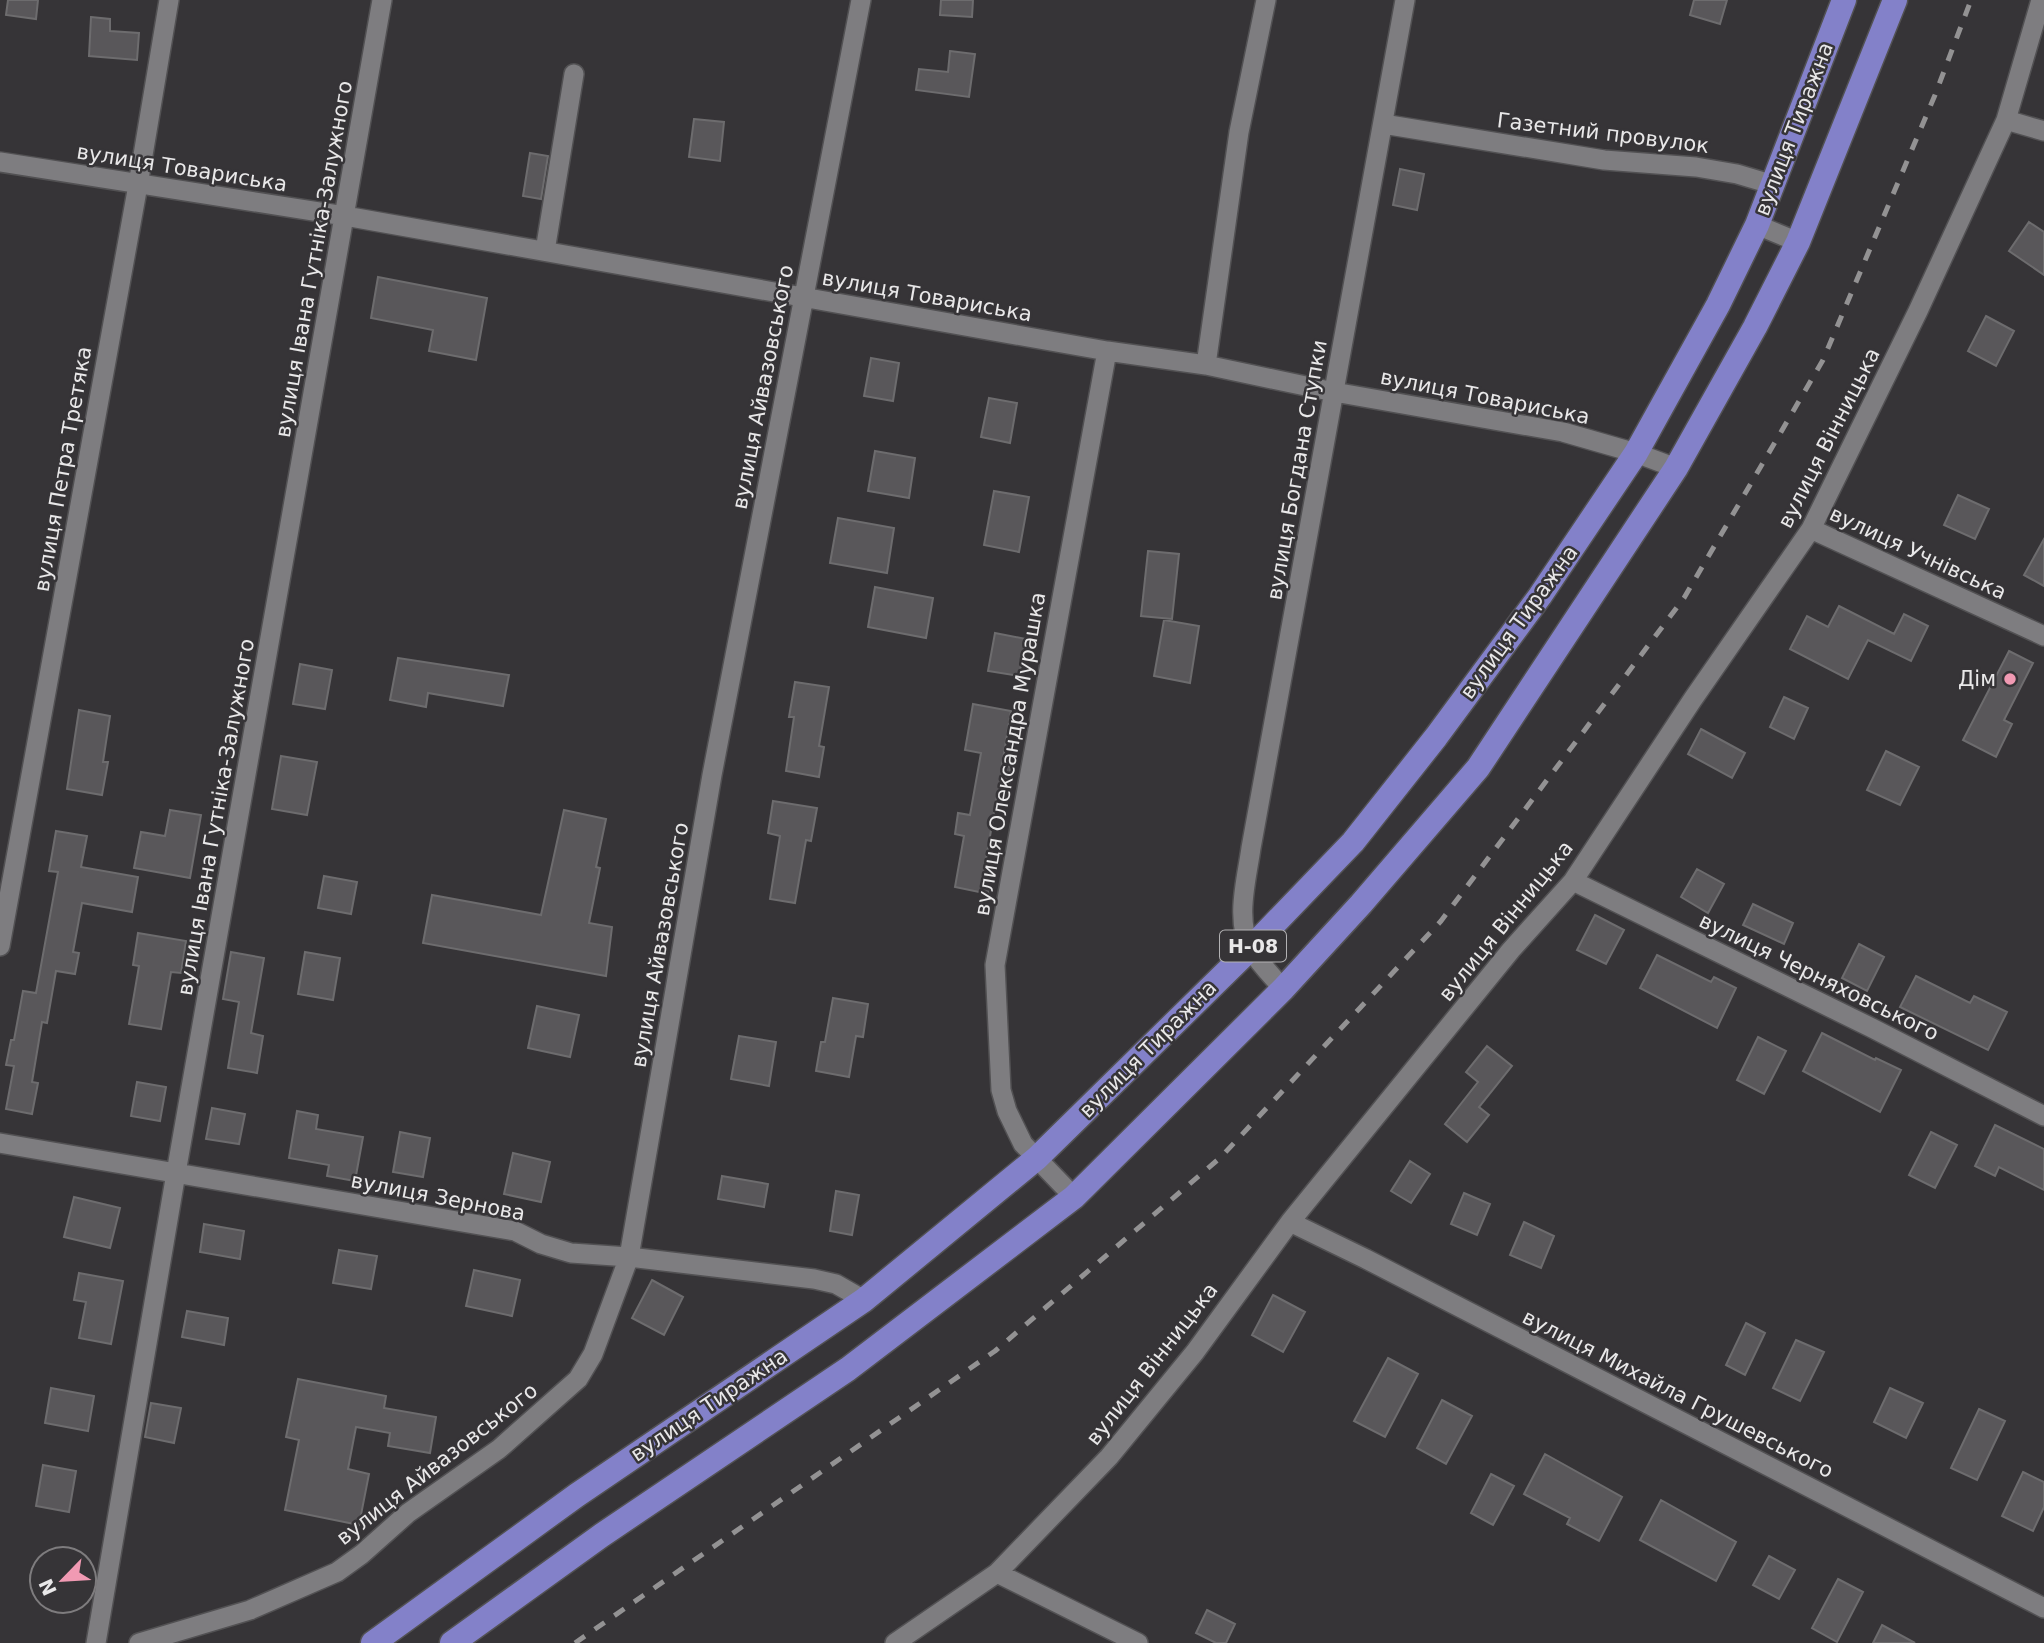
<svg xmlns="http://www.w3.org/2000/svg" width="2044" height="1643" font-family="'DejaVu Sans',sans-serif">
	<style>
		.building { fill: #59575a; stroke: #6d6c6e; stroke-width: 2 }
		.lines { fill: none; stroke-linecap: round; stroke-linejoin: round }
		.minor-casing { stroke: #525153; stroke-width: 22 }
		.major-casing { stroke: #525153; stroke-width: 27 }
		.minor { stroke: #7e7d80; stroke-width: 19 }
		.major { stroke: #8381c9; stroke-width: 24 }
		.rail { stroke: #939293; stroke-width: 5; stroke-dasharray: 12 12; stroke-linecap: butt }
		.poi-dot { fill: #f19ab3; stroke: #363437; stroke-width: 2.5 }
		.labels { text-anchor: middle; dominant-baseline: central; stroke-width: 5; stroke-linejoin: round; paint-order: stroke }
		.shield { fill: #363437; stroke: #b3b2b4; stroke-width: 2 }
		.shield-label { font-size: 19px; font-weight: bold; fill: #e9e8e9 }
		.street-label { font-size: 21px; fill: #e9e8e9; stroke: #363437 }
		.poi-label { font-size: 21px; fill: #e9e8e9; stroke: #363437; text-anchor: end }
	</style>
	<rect width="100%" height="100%" fill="#363437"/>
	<path class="building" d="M8,0h30l-2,19 -30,-4z
		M941,0h32l-1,17 -32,-2z
		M1694,0h33l-7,24 -30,-9z
		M91,17l19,2v12l29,2 -2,27 -48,-4z
		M950,51l25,3 -6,43 -53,-7 3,-21 29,3z
		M694,119l30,3 -4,39 -31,-4z
		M530,153l18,3 -7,43 -18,-3z
		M1400,169l24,5 -7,36 -24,-5z
		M2029,222l15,10v43l-35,-24z
		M378,277l109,21 -11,62 -47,-9 4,-21 -62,-12z
		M1986,316l28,15 -18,35 -28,-15z
		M871,358l28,5 -6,38 -29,-5z
		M989,398l28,5 -7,40 -29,-6z
		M875,451l40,7 -6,40 -41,-7z
		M994,491l35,6 -10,55 -35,-7z
		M1958,495l31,14 -14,30 -31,-14z
		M838,518l56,10 -7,45 -57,-10z
		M2044,539v47l-20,-11z
		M1148,551l31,3 -7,65 -31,-3z
		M875,587l58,11 -7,40 -58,-11z
		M1839,606l55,28 10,-20 24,12 -17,35 -43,-21 -20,39 -58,-30 17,-33 21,11z
		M1164,620l35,6 -9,57 -36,-7z
		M995,633l31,6 -7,37 -31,-5z
		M2009,651l24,12 -29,57 8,4 -16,33 -33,-17z
		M398,658l111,17 -6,31 -75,-13 -2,14 -36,-7z
		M300,664l32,6 -7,39 -32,-5z
		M795,682l34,5 -10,59 5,1 -5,30 -33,-6 8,-54h-5z
		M1784,697l24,11 -14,31 -24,-12z
		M973,704l38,7 -9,54 9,2 -6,31 -8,-2 -12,69 8,2 -4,27 -34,-7 9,-51 -9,-2 3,-21 12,2 11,-62 -16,-3z
		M79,710l31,6 -7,46h5l-6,33 -35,-6z
		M1701,729l44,24 -13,25 -44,-24z
		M1886,751l33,16 -19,38 -33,-15z
		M281,756l36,6 -10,53 -35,-6z
		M773,801l44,7 -6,33 -5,-1 -11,63 -25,-4 10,-63 -12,-3z
		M170,810l31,5 -11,63 -56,-10 7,-36 24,4z
		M564,810l42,9 -10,48 4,1 -11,55 23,4 -6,49 -183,-33 9,-48 109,20z
		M56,831l31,5 -6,31 57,10 -6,35 -50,-9 -9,49 6,1 -4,21 -19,-3 -9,52 -5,-1 -10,60 6,1 -6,31 -26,-5 8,-43 -8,-1 5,-25h3l9,-49 13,2 22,-121 -9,-1z
		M1697,869l27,15 -16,29 -27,-16z
		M324,876l33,6 -6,32 -33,-6z
		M1753,904l40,19 -9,21 -41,-19z
		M1595,915l29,15 -18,34 -29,-14z
		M138,933l48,8 -5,32 -10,-1 -10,57 -32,-5 10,-58 -6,-1z
		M1859,944l25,13 -17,34 -25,-13z
		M231,952l33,6 -13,75 12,3 -6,37 -29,-5 11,-66 -16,-3z
		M305,952l35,6 -7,42 -35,-6z
		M1657,955l54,27 3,-5 22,11 -19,40 -77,-40z
		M1916,976l54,27 4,-7 33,16 -19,38 -88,-43z
		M833,998l35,6 -5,33 -7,-1 -7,41 -33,-6 5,-29h4z
		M537,1006l42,9 -9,42 -42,-9z
		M1822,1033l53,27 1,-2 25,12 -21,42 -77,-41z
		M739,1036l37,6 -7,44 -38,-7z
		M1758,1037l28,14 -22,43 -27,-14z
		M1487,1046l25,20 -33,41 10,8 -22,27 -22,-18 33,-42 -12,-10z
		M137,1082l29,5 -6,34 -29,-5z
		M212,1108l33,6 -6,30 -33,-5z
		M297,1111l21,4 -2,14 47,8 -8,44 -28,-5 2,-11 -40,-7z
		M1995,1125l49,24v41l-45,-23 -4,9 -20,-10z
		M400,1132l30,6 -7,39 -30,-5z
		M1931,1132l26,13 -22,43 -26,-13z
		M513,1153l37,9 -9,40 -37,-8z
		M1410,1161l20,13 -19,29 -20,-12z
		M722,1176l46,8 -4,23 -46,-8z
		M836,1191l23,4 -7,40 -22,-4z
		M1464,1193l26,11 -13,31 -26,-11z
		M74,1197l46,11 -10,40 -46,-11z
		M1524,1222l30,14 -13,32 -31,-13z
		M204,1224l40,7 -4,28 -40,-7z
		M339,1250l38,6 -6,33 -38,-6z
		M474,1270l46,10 -8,36 -46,-10z
		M79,1273l44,8 -12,63 -32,-6 7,-36 -12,-2z
		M652,1280l31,17 -19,38 -32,-17z
		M1273,1295l32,17 -22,40 -31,-17z
		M187,1311l41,7 -4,27 -42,-8z
		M1746,1323l19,10 -20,42 -19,-10z
		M1796,1340l28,12 -24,49 -27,-13z
		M1388,1358l30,16 -33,63 -31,-16z
		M298,1379l88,17 -2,12 52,9 -6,36 -42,-7 2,-13 -34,-6 -8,42 21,5 -10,51 -74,-15 14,-70 -13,-3z
		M51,1388l43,8 -6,35 -43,-8z
		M1890,1388l33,15 -17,35 -32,-16z
		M1442,1400l30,16 -26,48 -29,-16z
		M151,1403l30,5 -7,35 -29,-6z
		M1979,1409l26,12 -28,59 -26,-12z
		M1545,1454l77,43 -23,44 -32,-17 3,-6 -46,-24z
		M43,1465l33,6 -7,41 -33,-6z
		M2023,1472l21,10v25l-11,24 -31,-15z
		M1491,1474l23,12 -21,39 -22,-12z
		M1661,1500l75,42 -20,39 -76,-41z
		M1769,1556l26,14 -16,29 -26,-14z
		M1838,1579l25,13 -26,50 -25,-14z
		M1207,1610l28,14 -9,19h-10l-20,-10z
		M1882,1625l33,18h-42z"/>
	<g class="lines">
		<g class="minor-casing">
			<path id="minor" d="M2006,120l38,11
				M1383,124l221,36 92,7 41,7 37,11
				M0,162l345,54 762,135 99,14 128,27 229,40 73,21 40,15
				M1757,225l41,17
				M545,251l29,-177
				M1206,365l33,-233 27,-132
				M1811,529l233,107
				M1573,881l299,147 172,88
				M0,946l138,-761 31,-185
				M1283,989c-10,-12 -23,-25 -31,-38 -18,-29 -5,-73 -1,-103l154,-848
				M0,1143l515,88 26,13 30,9 58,4 185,22 22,5 28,16
				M1074,1197l-51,-53 -16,-33 -6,-21 -6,-125 112,-614
				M1290,1222l76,37 678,349
				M997,1573l141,70
				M96,1643l80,-470 206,-1173
				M139,1643l111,-33 87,-38 25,-18 46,-41 91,-64 79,-70 15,-25 36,-97 83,-482 149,-775
				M895,1643l102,-70 112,-116 86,-105 95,-130 221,-272 62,-69 120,-182 118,-170 107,-218 88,-191 35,-120"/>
		</g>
		<g class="major-casing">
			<path id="major" d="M373,1643l204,-148 287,-195 173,-142 213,-209 103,-107 83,-105 104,-141 96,-143 82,-148 39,-80 87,-225
				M452,1643l150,-108 246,-166 226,-172 209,-208 78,-85 117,-136 198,-300 79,-141 43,-85 97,-242"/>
		</g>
		<use href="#minor" class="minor"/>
		<use href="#major" class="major"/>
		<path class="rail" d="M575,1643l420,-292 226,-194 220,-236 243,-323 139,-238 112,-265 36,-95"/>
	</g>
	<circle class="poi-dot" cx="2010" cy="679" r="7"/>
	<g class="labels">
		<rect class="shield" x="1220" y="930.5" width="66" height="31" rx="5"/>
		<g class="shield-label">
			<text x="1253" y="946">Н-08</text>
		</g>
		<g class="street-label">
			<text transform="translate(1794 129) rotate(-69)">вулиця Тиражна</text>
			<text transform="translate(1603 133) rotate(7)">Газетний провулок</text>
			<text transform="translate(182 168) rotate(9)">вулиця Товариська</text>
			<text transform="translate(314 259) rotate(-80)">вулиця Івана Гутніка-Залужного</text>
			<text transform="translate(927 296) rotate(10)">вулиця Товариська</text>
			<text transform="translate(763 387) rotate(-79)">вулиця Айвазовського</text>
			<text transform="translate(1485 397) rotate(11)">вулиця Товариська</text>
			<text transform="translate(1829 438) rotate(-63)">вулиця Вінницька</text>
			<text transform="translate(63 469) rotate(-80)">вулиця Петра Третяка</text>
			<text transform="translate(1297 470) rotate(-80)">вулиця Богдана Ступки</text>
			<text transform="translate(1918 553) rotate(25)">вулиця Учнівська</text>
			<text transform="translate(1519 622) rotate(-54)">вулиця Тиражна</text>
			<text transform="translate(1010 754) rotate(-80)">вулиця Олександра Мурашка</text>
			<text transform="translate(216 817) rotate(-80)">вулиця Івана Гутніка-Залужного</text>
			<text transform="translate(1506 921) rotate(-51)">вулиця Вінницька</text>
			<text transform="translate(660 945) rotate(-80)">вулиця Айвазовського</text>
			<text transform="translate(1819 977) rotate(26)">вулиця Черняховського</text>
			<text transform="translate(1148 1049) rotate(-45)">вулиця Тиражна</text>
			<text transform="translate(438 1197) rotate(11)">вулиця Зернова</text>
			<text transform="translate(1152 1364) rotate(-52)">вулиця Вінницька</text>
			<text transform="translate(1678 1394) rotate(27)">вулиця Михайла Грушевського</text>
			<text transform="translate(709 1405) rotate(-34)">вулиця Тиражна</text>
			<text transform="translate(437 1464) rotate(-38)">вулиця Айвазовського</text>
		</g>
		<g class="poi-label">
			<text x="1996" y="679">Дім</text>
		</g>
	</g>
	<g transform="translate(63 1580) rotate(245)"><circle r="33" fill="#363437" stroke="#7e7c7e" stroke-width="2"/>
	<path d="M0-5L12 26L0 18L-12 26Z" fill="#f19ab3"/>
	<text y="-10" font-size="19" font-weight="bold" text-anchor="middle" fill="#e9e8e9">N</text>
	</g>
</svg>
